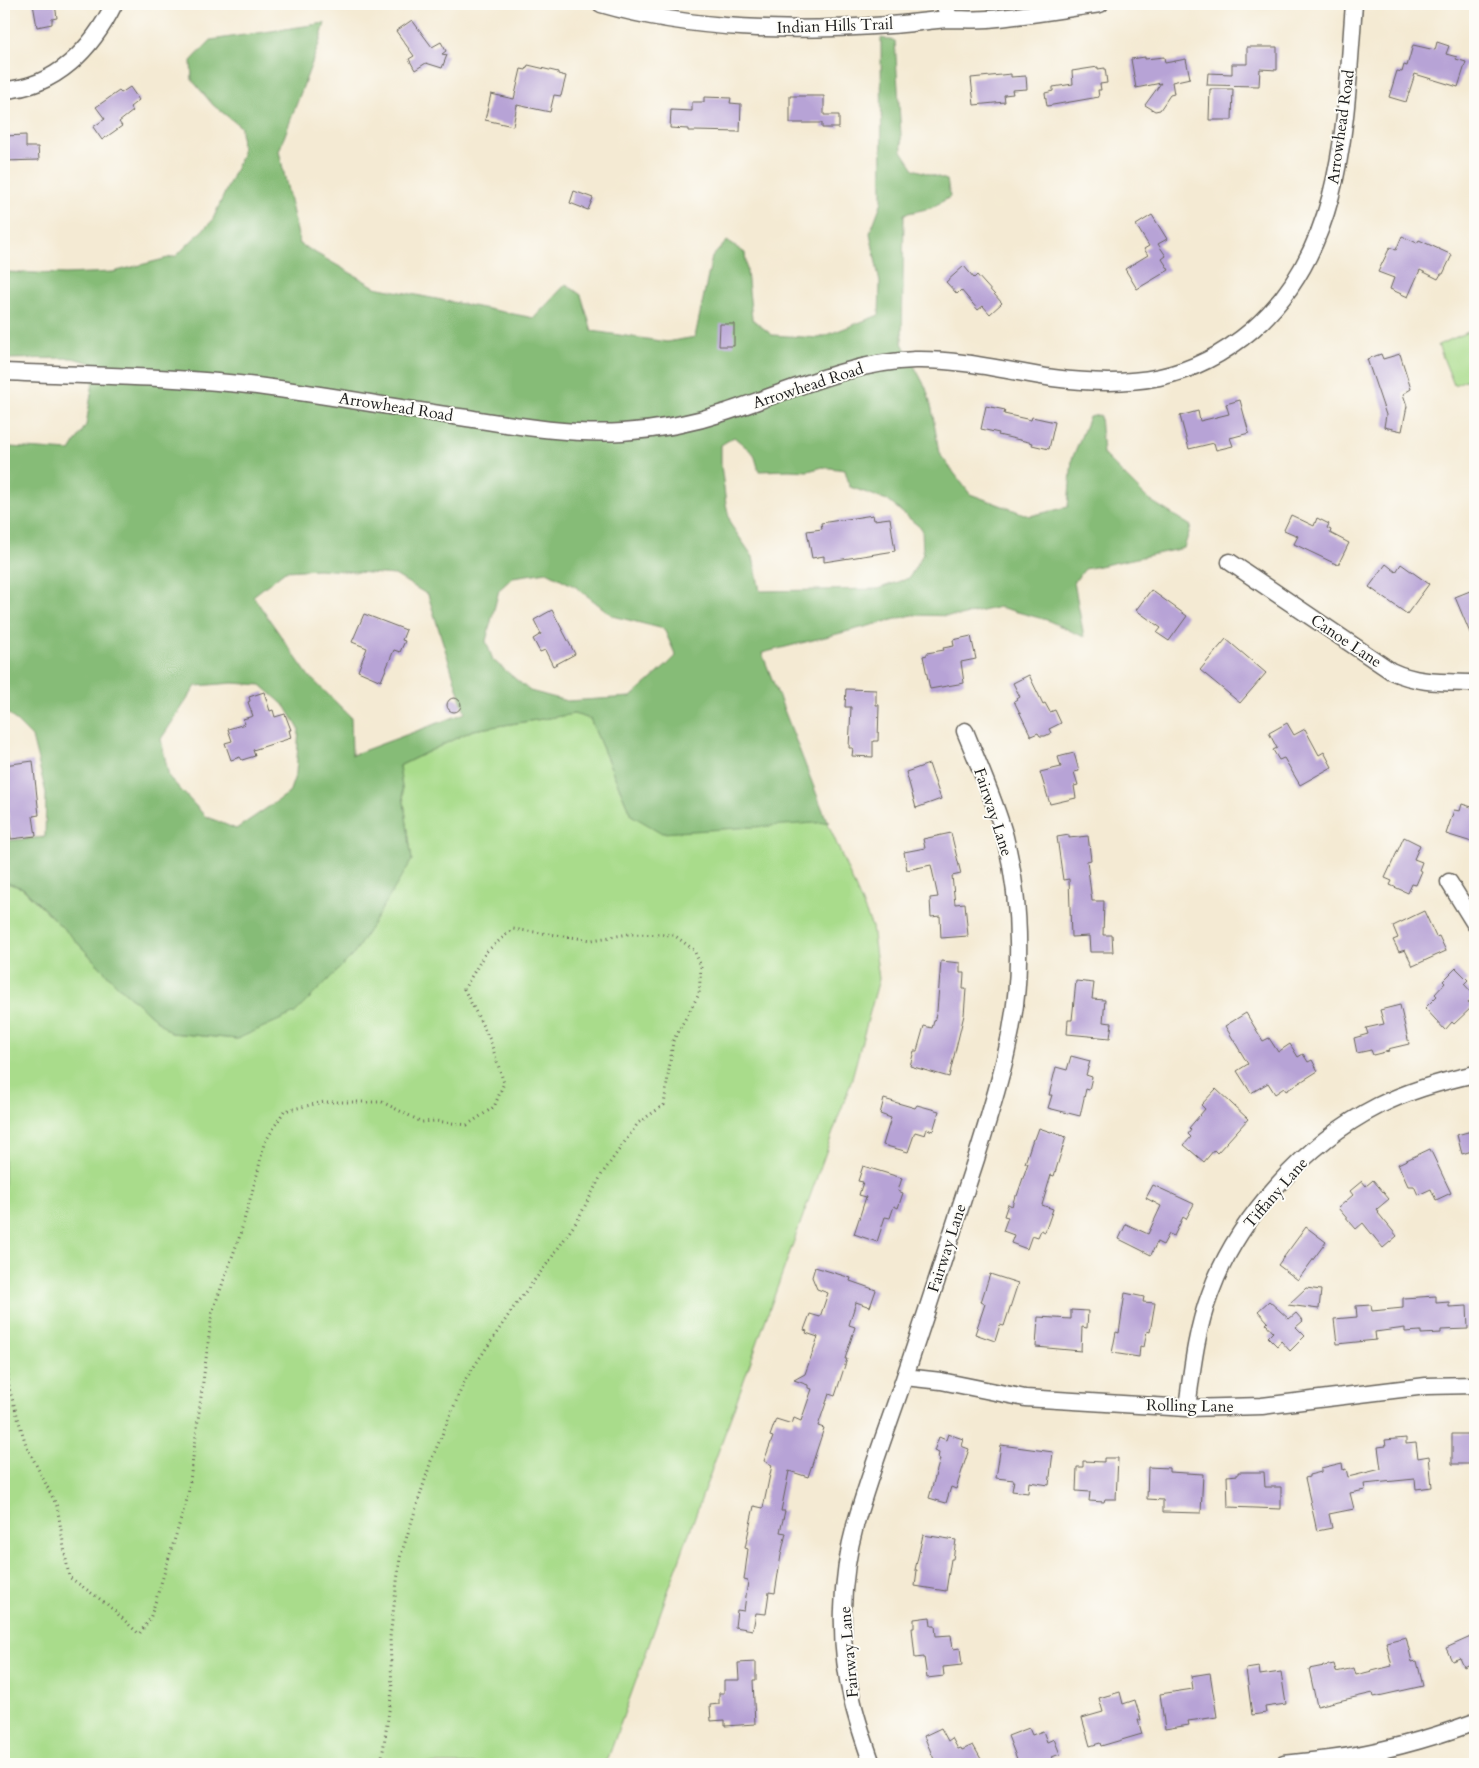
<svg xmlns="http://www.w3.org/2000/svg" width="1479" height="1768" font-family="Cardo,serif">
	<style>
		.green { fill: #a9dc8b; stroke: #627c54 }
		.forest { fill: #86bc77; stroke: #516c4a; fill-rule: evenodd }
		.building { fill: #b7a3d6 }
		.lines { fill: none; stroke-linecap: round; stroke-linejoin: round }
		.minor-casing { stroke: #68645c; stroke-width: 19 }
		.path { stroke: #68645c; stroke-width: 3; stroke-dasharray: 1 4; stroke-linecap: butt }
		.minor { stroke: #fff; stroke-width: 16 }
		.labels { text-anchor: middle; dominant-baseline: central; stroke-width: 4; stroke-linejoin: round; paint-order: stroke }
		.street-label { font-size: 16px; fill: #1c1c1c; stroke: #fdfcf7 }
	</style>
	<rect width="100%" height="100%" fill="#fdfcf7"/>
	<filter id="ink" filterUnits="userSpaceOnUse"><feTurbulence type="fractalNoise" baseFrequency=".02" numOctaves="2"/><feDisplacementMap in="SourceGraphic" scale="10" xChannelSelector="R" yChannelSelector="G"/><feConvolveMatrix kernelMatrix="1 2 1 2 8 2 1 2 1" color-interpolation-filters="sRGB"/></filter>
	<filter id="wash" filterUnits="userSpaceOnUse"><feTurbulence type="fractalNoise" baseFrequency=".0096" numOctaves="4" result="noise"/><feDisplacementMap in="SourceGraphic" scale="20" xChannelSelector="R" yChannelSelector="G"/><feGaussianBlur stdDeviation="1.12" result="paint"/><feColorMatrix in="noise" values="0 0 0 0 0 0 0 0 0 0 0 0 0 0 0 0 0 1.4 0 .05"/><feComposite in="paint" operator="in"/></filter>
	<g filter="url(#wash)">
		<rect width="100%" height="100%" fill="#f4ead3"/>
		<path class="green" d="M1475,329v47l-21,9 -16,-40z
			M573,714l17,4 41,97 196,6 45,106 7,52 -29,106 -244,679h-602v-882l18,6 51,50 45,48 53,47 66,6 175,-179 -13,-94 74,-36z"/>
		<path class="forest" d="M325,23l-6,21 -40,107 21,93 75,43 159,31 32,-34 15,11 11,36 75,11 28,-5 17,-80 15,-16 18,12 7,66 20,16 47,3 60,-23 1,-32 -10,-50 12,-32 -1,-163 14,3 7,110 12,18 33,11 3,17 -19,11 -27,6 -2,129 24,45 6,21 7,44 31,41 60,22 38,-9 4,-48 17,-42 11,-2 3,39 45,45 43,27 -7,22 -99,21 -11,13 10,55 -37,-17 -48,-13 -39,9 -48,-1 -150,38 65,168 3,1 -168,11 -31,-18 -41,-96 -16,-5 -101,16 -74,36 13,94 -58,94 -59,59 -58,26 -66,-6 -53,-47 -45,-48 -50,-50 -19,-6v-41l41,-4 1,-44 -14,-56 -28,-28v-278l6,16 60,4 16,-26 10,-61 -24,-6 -68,1v-87l61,2 48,-2 63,-16 36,-35 30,-66 -1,-28 -28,-22 -21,-25 -1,-19 20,-21zM734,437l20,17 5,17 30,-1 19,1 15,-4 22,3 5,17 37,13 35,29 1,25 -14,24 -32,11 -117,2 -7,-34 -22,-32 -5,-21 -5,-39v-20zM318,569l77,6 33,20 37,118 -113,42 -1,-38 -43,-42 -55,-79 32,-25zM547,572l29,15 37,29 51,13 12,27 -10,10 -35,31 -64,4 -37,-10 -37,-31 -7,-19 13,-51 14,-13zM233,683l28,2 25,22 13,22 -3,44 -7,20 -53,36 -31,-13 -36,-39 -8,-38 35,-53z"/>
		<g id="blocks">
			<path class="building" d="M33,4h22l2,14 -5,1v5l-15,3z
				M412,20l20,27 9,-5 5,9 -4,3 5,1 -5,13 -16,-5 -11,7 -6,-11 5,-3 -18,-25z
				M1437,42l12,4 -3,8 11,3 -1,2 10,3 -8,25 -43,-13 -9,28 -17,-5 8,-26 5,1 2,-7 3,1 6,-21 22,5z
				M1247,47h30v23l-17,-1 -1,17 -52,-1 1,-12 24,1v-10h15z
				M1145,57v2l19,-2 1,6 21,-4 4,19 -18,4 2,12 -4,1 -10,15 -5,1 -10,-6 16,-22 -25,5 -5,-29z
				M528,65l30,7v2l8,2 -5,20 -7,-1 -4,17 -33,-7 -4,21 -28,-6 6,-26 23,5 7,-30 5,1z
				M1098,67v2l7,-1 2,15 -7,1 1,6h-3l1,7 -52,9 -2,-13 8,-2v-4l20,-3 -1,-13z
				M1011,74v3l15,-1 1,13 -15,1 1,4 -9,1 1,7 -31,3 -3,-27z
				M130,87l9,13 -9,7 3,4 -14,11 3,4 -20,14 -9,-13 12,-8 -9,-12 23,-16 2,2z
				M1210,89h23l-1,31h-23z
				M790,96h34v19h15v13h-17v-5h-32z
				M704,97l27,1 -1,5 11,1 -1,28 -46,-1h-6v-2l-18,-1 1,-18 21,1v-9h12z
				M26,135v12h12l1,13 -35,1v-25z
				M574,191l19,7 -5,12 -18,-7z
				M1152,215l15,24 -9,5 8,12 -4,3 7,11 -32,19 -12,-20 23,-14 -4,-6 5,-3 -13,-21z
				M1402,236l15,7 2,-3 33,15 -9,19h-2l-3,5 -18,-9 -12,27 -18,-8 4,-11 -16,-6 12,-25 6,3z
				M964,266l10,12 3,-3 25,28 -12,11 -7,-8 -5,4 -17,-20 -4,4 -11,-12z
				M720,324h14v22h-15z
				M1381,354l2,5 17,-5 11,35 -8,5 4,12 -5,25 -18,-4 2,-12 -19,-56z
				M1240,400l9,33 -19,5 3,8 -17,4 -2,-7 -25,6 -9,-33 18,-5 2,10 29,-7 -3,-10z
				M986,406l19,4 -1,4 27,6 1,-3 23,5 -6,27 -17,-4 1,-2 -35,-8 1,-2 -18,-4z
				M873,515l1,5 16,-2 5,33 -71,11v-6l-12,2 -5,-27 15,-2 -1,-6z
				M1291,515l23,11 3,-8 12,6 -2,4 4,2 -1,3 19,10 -11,22 -44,-21 4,-8 -14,-6z
				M1386,564l10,8 5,-8 28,20 -22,30 -38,-27z
				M1475,589v56l-20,-48z
				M1151,590l36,26 -18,25 -12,-8 4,-5 -25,-18z
				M552,610l23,44 -22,12 -8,-16 -5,2 -7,-13 8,-5 -7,-14z
				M364,614l42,16 -4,10 3,1 -5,11 -6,-2 -13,31 -23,-10 9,-23 -15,-6z
				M971,636l5,23 -15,3 3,21 -34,6 -7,-33 4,-1v-2l17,-3 -1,-2 11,-2 -1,-6z
				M1226,639l40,34 -26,30 -40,-33z
				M1029,675l14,29 2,-1 5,9 5,-2 6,13 -12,6 2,4 -6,3h-5l-2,-3 -7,3 -17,-35 6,-4 -7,-14z
				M846,689l30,1v15h3l-1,36h-5v16l-21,-1 1,-8h-4l2,-41h-6z
				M264,692l6,19 3,-1 2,7 10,-3 6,16h-2l2,8 -38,12 2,6 -13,4 -2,-3 -9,3 -6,-17 7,-2 -4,-12 17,-5 -2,-5 10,-3 -5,-14 2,-1 -1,-4z
				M447 705a7 7 0 1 1 14 0a7 7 0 1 1-14 0Z
				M1287,723l7,12 11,-6 14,26 5,-3 8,15 -32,18 -16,-27 -5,2 -6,-10 4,-2 -8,-15z
				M1074,753l5,18 -5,1 4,13 -4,1 2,12 -26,6 -10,-32 21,-5 -3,-10z
				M33,761l6,54 -6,1 3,20 -25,3 -7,-58v-16z
				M929,764l12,35 -25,9 -10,-36z
				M1462,804l13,4v35l-29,-9 8,-24 6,1z
				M951,833l10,41 -9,2 3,28 10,-1 3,33 -27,2 -1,-22 -9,1 -1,-19 8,-1 -7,-32 -24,5 -3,-18 21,-4 -2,-9z
				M1069,835v3l19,-2 3,24 -4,1 5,40h12l-1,34h9l1,17h-23l-1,-16 -18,1 -2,-58 -6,1 -6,-43z
				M1404,837l16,8 -6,14 8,3 -3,8 3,1 -6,14 -4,-1 -4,9 -18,-8 2,-4 -7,-3z
				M1424,911l12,26 3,-1 7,15 -33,15 -8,-16 -6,2 -6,-12 5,-2 -5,-12z
				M941,961l19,2v10h4l-1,16h3l-2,26 -15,62 -39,-11 4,-15h3l7,-25 8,2 5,-17z
				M1456,968l12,12 -4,4 11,12 -7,6 4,5 -18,17 -2,-2 -7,8 -20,-22 12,-12 -2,-2 10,-11 -2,-2z
				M1076,981l18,2 -2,16 13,1 -2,22 9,1 -2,15 -43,-4 1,-14h4z
				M1400,1005l9,39 -17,4 -4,1 1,2 -16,4 -2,-5 -14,3 -3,-15 14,-4 -2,-6 18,-4 -4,-14z
				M1246,1013l17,28 6,-3 9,14 12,-8 8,13 5,-3 5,8 4,-2 6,11 -32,20 -2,-3 -9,6 -7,-11 -17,10 -14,-22 11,-7 -23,-38z
				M1071,1056l19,5 -4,14 6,2 -3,13 -3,-1 -6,27 -32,-8 4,-13h-3l7,-28 11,3z
				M1216,1089l32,30 -31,34 -3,-3 -10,12 -20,-17 7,-8 -3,-3 3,-4 -2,-2 16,-19 -4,-4z
				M884,1099l31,9 2,-3 22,6 -6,20 -6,-2 -2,6 -10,-3 -7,20 -25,-7 8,-27 -11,-4z
				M1039,1128l27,9 -12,39 -3,-1 -9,30 11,4 -8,23 -4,-2 -3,7 -6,-2 -5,14 -16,-6 3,-8 -11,-4 5,-14 -4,-1 4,-12 4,2 3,-10h2l11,-33h-3l8,-24h2z
				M1475,1130v20l-13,4 -5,-19z
				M1430,1149l21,44 -15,7 -5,-11 -13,6 -4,-9h-6l-10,-22z
				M863,1166l39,12 -4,13 5,2 -5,15 -4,-2 -4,12 -5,-1 -8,25 -23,-8 12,-37 -7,-2 4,-13 -5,-1z
				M1373,1180l16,19 -12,10 2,3 -1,1 19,23 -14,12 -20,-25 -7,6 -18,-21 15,-13 -3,-4 12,-10 4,5z
				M1153,1185l41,19 -8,15 -3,-2 -9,19 -5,-2 -6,11 -6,-3 -6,13 -32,-16 7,-15 22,10 13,-28 -15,-8z
				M1306,1227l20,15 -28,38 -20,-15z
				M815,1267l36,11 -1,3 26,9 -6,17 -14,-5 -7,23 6,2 -10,32h2l-12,37 -6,-2 -11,32 6,2 -16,49 -19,-6 -8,40h4l-5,21 6,1 -5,22 -6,38 -6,-1 -3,22 -10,-1 -3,17 -18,-3 2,-17 7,1 4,-30 -4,-1 4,-31 -3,-1 9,-42 9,2 9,-43 -8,-4 9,-24 -3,-1 6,-17 16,5 2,-6 7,3 11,-32 -4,-1v-3l-14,-5 11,-6 13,-37 -12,-4 1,-2 -3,-1 6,-16 10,3 8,-24 -11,-4 -5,-12z
				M990,1274l28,9 -14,43 -4,-1 -5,16 -20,-7 10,-30 -4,-2z
				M1306,1288l15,2 -2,19 -31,-4z
				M1125,1293l19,4 -1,5 12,1 -5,29 -3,-1 -3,16 -4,-1 -1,11 -27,-4 4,-21 3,1z
				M1436,1296v7l13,-1v5l18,-1 1,23 -27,1v3l-20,1v-3l-16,1v-4l-30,4 1,8 -39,4 -3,-25 23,-2 -1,-11 15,-1 1,6 31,-3v-10z
				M1269,1301l20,18 7,-6 7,8 -7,6 9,9 -15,15 -9,-10 -4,5 -9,-9 5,-5 -7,-8 2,-2 -10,-11z
				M1071,1310l17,1 -1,17 -5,-1 -1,24 -45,-4 2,-30 33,2z
				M948,1434l15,5 -2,7 8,3 -13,40 -5,-2 -5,16 -17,-5 11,-39 -2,-1 1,-5 -5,-2 5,-14 7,3z
				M1452,1434h22l1,30h-23z
				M1406,1438v6l10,-1 2,15 11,-2 3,31 -16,2 -1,-10 -51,5 1,6 -15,3 4,16 -25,5 3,14 -15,3 -12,-53 4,-1v-2l12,-3v-4l21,-5 1,7 3,-1 2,8 33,-8 -3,-22 8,-1 -1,-6z
				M1001,1445l52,7 -4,33 -20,-3 -1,11 -16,-2 2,-11 -18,-2z
				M1104,1458h14l-2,41h-11l-1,3 -15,-1 1,-9 -14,-1 1,-24h6v-6l21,1z
				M1148,1467l21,1v4l34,2 -2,39 -38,-1v-12l-16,-1z
				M1238,1472h26l1,15h16v22l-53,-2 -1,-31 11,-1z
				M923,1535l33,5 -3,19h-2l-5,32 -31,-5 2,-16h-2z
				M930,1617l1,9h4l1,10 15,-1 2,14 7,-1 2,17 -19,2 1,9 -17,2 -3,-21 -9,1 -3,-30h2v-9z
				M1475,1635v27l-11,5 -4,-9 -8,3 -6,-13z
				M1406,1637l6,25 5,-1 6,25 -49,11 -1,-4 -56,13 -8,-37 25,-5 2,8 18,-4 2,7 36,-9 -6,-24z
				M756,1662v18h-3l2,44 -30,2v-6l-14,1 -1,-16 9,-1v-11h5v-13h15l-1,-17z
				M1259,1667l1,8 21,-3 5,32 -21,3 1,6 -14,2 -6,-46z
				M1210,1673l7,44 -29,4 1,4 -24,4 -5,-35 33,-5 -2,-13z
				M1120,1692l3,12 12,-4 6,20h-3l4,14 -41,12 -1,-3 -10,3 -8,-28 21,-6 -4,-14z
				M941,1728l7,13 4,-3 6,11 3,-1 1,2 11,-5 8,14 -11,5h-34l-12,-28z
				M1029,1728l3,7 11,-4 4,11 7,-3 6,15 -8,3 2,4 -9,3h-26l-11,-28z"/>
		</g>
	</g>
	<g filter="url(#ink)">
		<use href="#blocks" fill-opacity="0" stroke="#68645c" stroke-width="1"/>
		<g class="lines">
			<g class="minor-casing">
				<path id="minor" d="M601,4c93,27 192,28 289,21 20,-1 40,-5 60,-6 13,0 25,1 38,0 37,-3 75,-10 112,-15
					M944,4l6,15
					M4,90c52,-3 88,-41 110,-86
					M4,372c84,4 169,4 253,14 70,9 140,22 210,32 51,8 104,17 155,14 35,-2 71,-9 104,-20 62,-20 123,-50 189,-52 46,-1 92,11 138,18 77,10 138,4 199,-48 94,-81 93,-213 102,-326
					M1230,562l161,109c28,13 53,11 84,12
					M1449,882l26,42
					M905,1377l36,4 84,17 162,10 75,-2 164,-20 49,-1
					M1187,1408c5,-38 9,-77 23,-114 27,-76 97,-152 168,-188 30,-15 65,-25 97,-32
					M872,1764c-7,-20 -14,-40 -19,-61 -15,-58 -13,-124 3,-181 14,-49 32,-96 48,-143 25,-73 48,-147 72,-220 20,-65 42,-131 42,-199 1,-41 -3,-83 -13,-123 -10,-36 -26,-71 -40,-106
					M1284,1764c15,-2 31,-3 46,-5 49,-6 99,-20 145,-37"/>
			</g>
			<path class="path" d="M4,1305l5,83 17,57 31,61 12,71 38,27 32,30 11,-15 38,-123 24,-183 27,-75 19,-67 6,-27 20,-33 40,-9h58l40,20 14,-1 31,4 27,-18 10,-24 -14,-43 -26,-51 22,-37 27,-23 79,11 37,-6 45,1 20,15 7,16 -2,28 -26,47 -9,64 -26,18 -36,51 -25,47 -27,39 -34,44 -51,76 -34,81 -31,97 -10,79 2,54 -11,73"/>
			<use href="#minor" class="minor"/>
		</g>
	</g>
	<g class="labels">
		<g class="street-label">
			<text transform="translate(835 26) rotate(-2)">Indian Hills Trail</text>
			<text transform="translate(1341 127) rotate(-82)">Arrowhead Road</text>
			<text transform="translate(808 386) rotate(-18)">Arrowhead Road</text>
			<text transform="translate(396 407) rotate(9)">Arrowhead Road</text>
			<text transform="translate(1346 641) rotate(34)">Canoe Lane</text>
			<text transform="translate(993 812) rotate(72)">Fairway Lane</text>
			<text transform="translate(1276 1193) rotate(-49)">Tiffany Lane</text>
			<text transform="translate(947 1248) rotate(-72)">Fairway Lane</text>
			<text transform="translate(1190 1406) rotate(1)">Rolling Lane</text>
			<text transform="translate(849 1652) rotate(-95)">Fairway Lane</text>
		</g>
	</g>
	<rect width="1479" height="1768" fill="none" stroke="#fdfcf7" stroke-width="20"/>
</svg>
